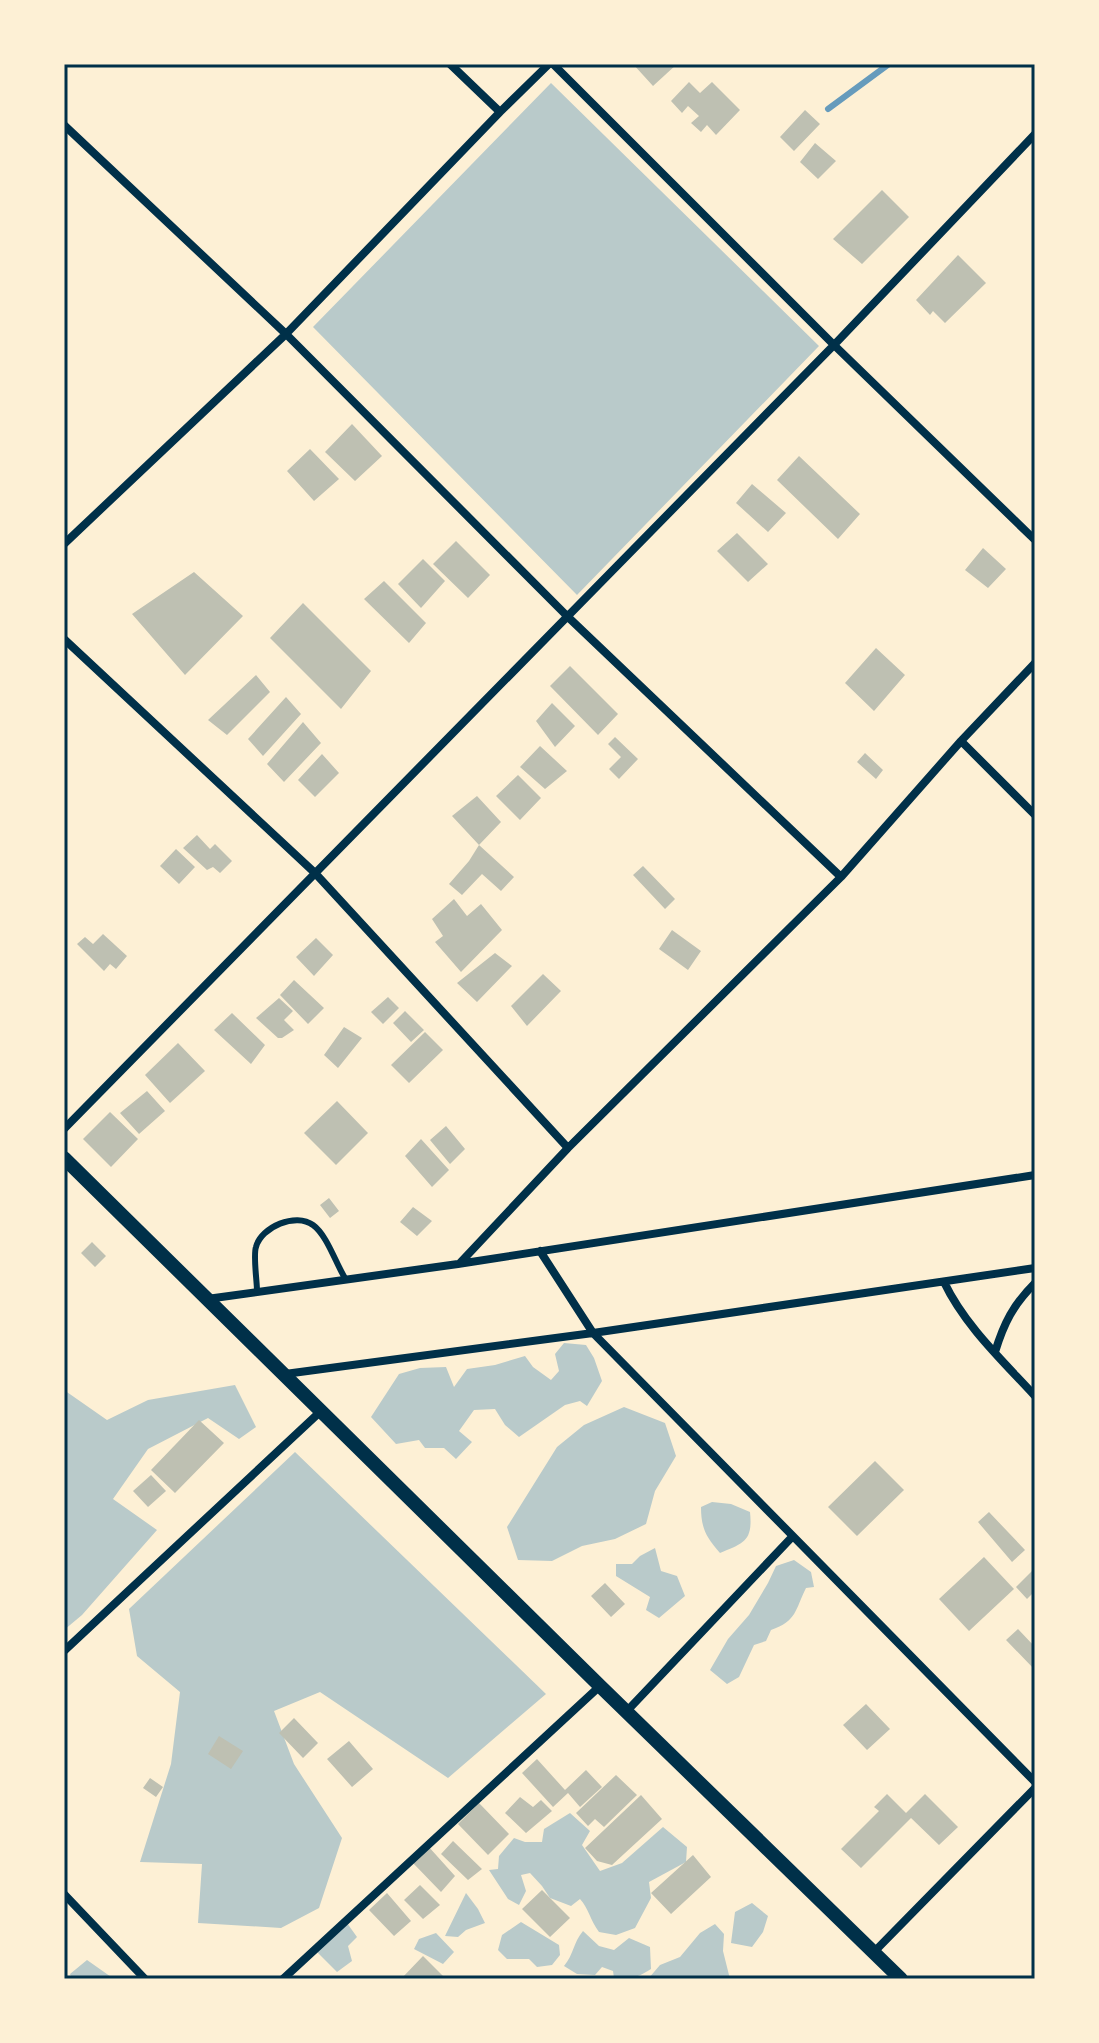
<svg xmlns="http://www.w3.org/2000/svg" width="1099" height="2043" font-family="'Sofia Sans Condensed',sans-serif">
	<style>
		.green { fill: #b9caca }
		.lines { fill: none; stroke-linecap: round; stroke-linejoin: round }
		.stream { stroke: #669bbc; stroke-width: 6 }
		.building { fill: #bec0b2 }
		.service { stroke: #003049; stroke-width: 6 }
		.minor { stroke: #003049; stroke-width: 8 }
		.tertiary { stroke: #003049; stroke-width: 14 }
		.neatline { fill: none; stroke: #003049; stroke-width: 3 }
	</style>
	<rect width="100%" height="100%" fill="#fdf0d5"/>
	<path class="green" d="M551,83l268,263 -242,249 -264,-268z
		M564,1343l22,2 8,13 8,23 -15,25 -7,-5 -15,4 -46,32 -14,-12 -10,-16 -21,1 -15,21 13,11 -16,17 -12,-11h-19l-6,-8 -23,4 -25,-27 28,-43 21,-6 26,-1 8,20 13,-18 28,-4 30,-9 8,11 18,13 8,-9 -4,-17z
		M235,1385l21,42 -17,12 -31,-21 -60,31 -35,50 44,31 -75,85 -18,15v-240l43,30 41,-20z
		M624,1407l41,16 11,33 -21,35 -9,33 -31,15 -33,7 -30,15 -34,-1 -11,-33 50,-80 27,-22z
		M295,1452l251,242 -98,84 -128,-86 -46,19 20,53 48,74 -23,70 -38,20 -83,-5 4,-59 -62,-2 31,-98 9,-72 -43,-36 -8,-47z
		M712,1502l19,2 19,8c3,29 -6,31 -30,41 -14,-16 -19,-25 -19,-46z
		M655,1548l6,23 16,5 8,20 -26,22 -13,-8 4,-13 -34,-21v-12h16l8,-8z
		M794,1560l17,12 3,15 -8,1c-11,22 -9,33 -35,42l-5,11 -12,4 -15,32 -12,7 -17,-14 18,-31 21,-24 19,-32 8,-17z
		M570,1813l20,18 -8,14 18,26 22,-8 41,-36 24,20 -1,15 -37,20 2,16 -16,30 -19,7 -17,-3c-9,-12 -10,-23 -19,-33l-9,7 -21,-8 -8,-12 -12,-13 -9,2 5,16 -7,14 -11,-6 -19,-29 9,-1 1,-13 15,-18 11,4h17l2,-13z
		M466,1893l12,16 7,14 -19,7 -8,7 -13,-1z
		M752,1903l16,13 -5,16 -11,15 -21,-4 4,-31z
		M521,1922l38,23 1,10 -8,10 -15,2 -8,-8h-22l-9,-9 4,-15z
		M347,1923l10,14 -9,9 4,15 -15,11 -21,-21 15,-22z
		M715,1924l9,10 -1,17 7,28h-82l12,-14 20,-8 20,-24z
		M583,1931l16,15 15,4 15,-12 21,9 1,22c-13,8 -22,12 -37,9l-1,-7 -11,-4 -7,8 -18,-1 -13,-8c10,-12 9,-23 19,-35z
		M436,1933l18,19 -11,12 -29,-15 5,-10z
		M87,1960l27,19h-42l-2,-5z"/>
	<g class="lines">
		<path class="stream" d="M828,109l61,-45"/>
	</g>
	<path class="building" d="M633,64h44l-24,22z
		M689,82l11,11 12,-11 28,28 -24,25 -9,-10 -6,7 -10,-9 8,-7 -11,-10 -6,7 -11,-12z
		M805,110l15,14 -26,27 -14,-14z
		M815,143l21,18 -18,18 -18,-17z
		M882,190l27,27 -47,47 -29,-25z
		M958,255l28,28 -41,40 -12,-12 -3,4 -14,-15z
		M352,424l30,32 -27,25 -30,-29z
		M310,449l29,30 -25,22 -27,-30z
		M799,456l61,58 -22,25 -61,-59z
		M752,484l34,29 -18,19 -32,-29z
		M737,533l31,31 -20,18 -31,-31z
		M456,541l34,34 -22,23 -35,-34z
		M983,548l23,21 -18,19 -23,-18z
		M423,559l22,22 -24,27 -23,-24z
		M194,572l49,44 -58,59 -53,-61z
		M384,581l42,42 -17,20 -45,-44z
		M303,603l68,68 -30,38 -71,-71z
		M876,648l29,27 -31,36 -29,-28z
		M570,666l48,48 -20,21 -48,-49z
		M256,675l14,17 -43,43 -19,-15z
		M286,697l15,17 -38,42 -15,-17z
		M552,703l23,23 -20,21 -19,-26z
		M303,722l18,21 -37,39 -17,-18z
		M615,737l23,22 -19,20 -10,-10 12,-12 -13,-13z
		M540,746l27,25 -22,18 -25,-22z
		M865,753l18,17 -7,9 -19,-17z
		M322,754l17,19 -24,24 -17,-17z
		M518,775l23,23 -21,22 -24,-24z
		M477,796l24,26 -22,23 35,32 -13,14 -19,-17 -20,21 -13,-11 20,-23 10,-16 -27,-29z
		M197,835l13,14 5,-5 17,17 -12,12 -7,-6 -6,3 -24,-22z
		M176,849l19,18 -16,17 -19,-18z
		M643,866l32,33 -10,10 -32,-34z
		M454,899l13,17 14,-12 21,26 -41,42 -26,-30 8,-6 -11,-17z
		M672,930l29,21 -13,19 -29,-21z
		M103,934l24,22 -11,13 -6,-5 -6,7 -27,-27 8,-7 8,7z
		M316,938l17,17 -19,21 -18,-19z
		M495,953l17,13 -35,36 -20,-19z
		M543,974l18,17 -34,35 -16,-20z
		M294,980l30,28 -16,16 -28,-29z
		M388,997l11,11 -16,16 -12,-12z
		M279,998l14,13 -9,9 10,10 -12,8h-4l-22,-20z
		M405,1011l19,19 -13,12 -18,-19z
		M232,1013l33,32 -14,19 -37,-34z
		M344,1027l18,11 -24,30 -14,-13z
		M425,1032l18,18 -34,33 -18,-18z
		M178,1043l27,28 -35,32 -25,-28z
		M147,1091l18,20 -26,23 -19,-21z
		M337,1101l31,32 -32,32 -32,-32z
		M110,1112l28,27 -27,28 -28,-28z
		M446,1126l19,23 -15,15 -20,-24z
		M421,1139l28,31 -17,17 -27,-31z
		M329,1198l10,13 -9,7 -10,-13z
		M413,1207l19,14 -15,15 -17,-14z
		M92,1242l14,14 -11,11 -14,-14z
		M199,1420l25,23 -49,50 -24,-23z
		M875,1461l29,29 -47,46 -29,-29z
		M151,1475l15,16 -18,16 -15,-16z
		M989,1512l36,38 -13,12 -34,-40z
		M984,1557l30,32 -45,42 -30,-32z
		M1035,1568v23l-8,8 -11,-12z
		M605,1583l20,21 -14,13 -20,-21z
		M1018,1629l17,18v23l-29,-30z
		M866,1704l24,25 -23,21 -24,-25z
		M294,1718l24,25 -15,15 -24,-25z
		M219,1736l24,15 -12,18 -23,-15z
		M349,1741l24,28 -21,18 -25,-28z
		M537,1759l28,31 21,-20 16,17 -22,20 -12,-14 -15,14 -31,-34z
		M616,1775l21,20 -33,32 -9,-8 -7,7 -12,-13z
		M150,1778l13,9 -7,10 -13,-9z
		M887,1794l19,19 19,-19 33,33 -19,18 -28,-27 -50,50 -20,-19 38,-38 -5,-4z
		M641,1795l21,24 -50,46 -15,-4 -12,-13z
		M520,1797l13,10 8,-7 11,11 -26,22 -21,-20z
		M479,1803l30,31 -21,21 -30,-31z
		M453,1841l29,28 -14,11 -27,-26z
		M428,1846l27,30 -14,16 -29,-30z
		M693,1855l18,22 -40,37 -20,-21z
		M420,1885l20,20 -17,14 -19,-19z
		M542,1890l28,28 -20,19 -28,-28z
		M387,1893l24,28 -17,15 -25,-26z
		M423,1956l23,23h-45z"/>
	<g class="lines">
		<path class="service" d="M257,1291c0,-10 -4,-36 -1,-44 5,-20 40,-35 57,-22 14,10 23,39 32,53"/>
		<path class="minor" d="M450,64l50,48
			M553,64l281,281 201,195
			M64,125l222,209 282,283 273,260
			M64,544l222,-210 214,-222 49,-48
			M64,639l251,234 253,275
			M961,741l74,74
			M64,1129l770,-784 201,-211
			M540,1251l53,82 442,449
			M460,1263l108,-115 273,-271 120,-136 74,-78
			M944,1282c21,44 59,79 91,114
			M207,1299l251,-35 577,-89
			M995,1352c9,-29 18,-47 40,-69
			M285,1374l308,-41 442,-65
			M64,1651l257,-240
			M626,1712l166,-175
			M64,1894l81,85
			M874,1952l161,-164
			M283,1979l317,-293"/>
		<path class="tertiary" d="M64,1158l536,528 301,293"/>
	</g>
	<rect width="1099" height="2043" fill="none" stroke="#fdf0d5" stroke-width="132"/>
	<rect x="66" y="66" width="967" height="1911" class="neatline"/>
</svg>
